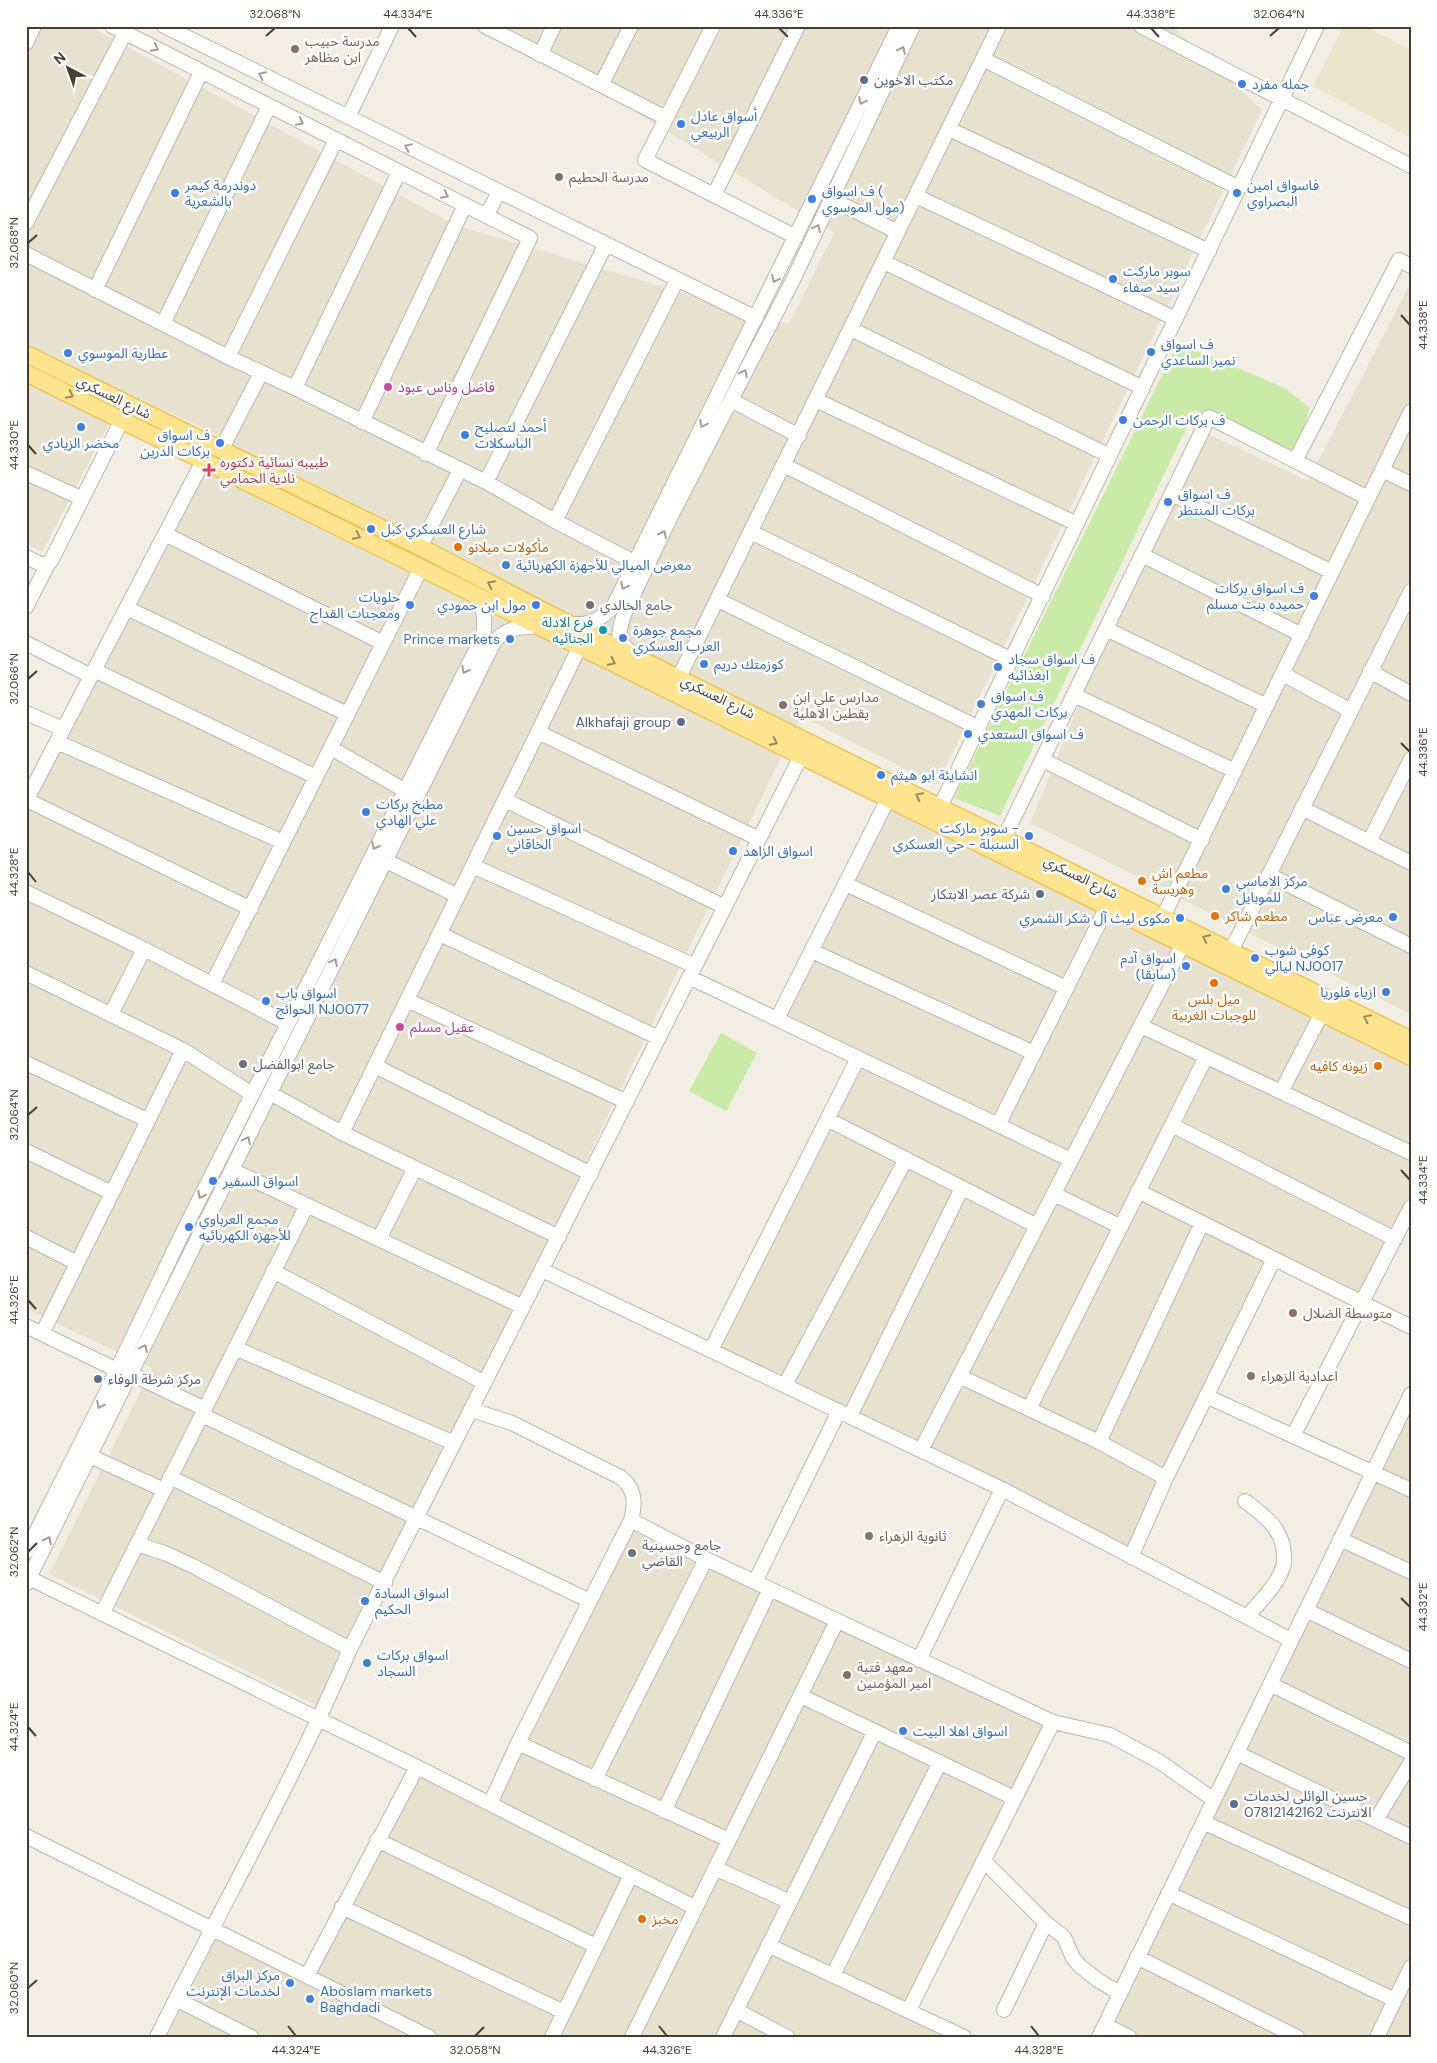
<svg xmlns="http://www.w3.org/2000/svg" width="1437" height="2063" font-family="'DM Sans','Noto Sans Arabic',sans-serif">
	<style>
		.residential { fill: #e7e1d0 }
		.education { fill: #ede5cb }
		.green { fill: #caeaa8 }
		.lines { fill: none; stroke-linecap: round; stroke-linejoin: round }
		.minor-casing { stroke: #beb7a5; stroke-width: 16 }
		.major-casing { stroke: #ebc559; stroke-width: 19 }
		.minor { stroke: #fff; stroke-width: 14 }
		.major { stroke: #ffe48f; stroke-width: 16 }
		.oneway { stroke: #a29e99 }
		.oneway2 { stroke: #98895c }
		.ticks { fill: none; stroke: #443e33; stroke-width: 2 }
		.education-dot { fill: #8d6e63; stroke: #fff; stroke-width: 2 }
		.service-dot { fill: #5c6f8a; stroke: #fff; stroke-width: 2 }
		.shop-dot { fill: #3f7fe0; stroke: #fff; stroke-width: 2 }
		.hotel-dot { fill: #d1479c; stroke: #fff; stroke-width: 2 }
		.health-dot { fill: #e0444e; stroke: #fff; stroke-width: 2 }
		.food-dot { fill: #e8710a; stroke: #fff; stroke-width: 2 }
		.worship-dot { fill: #6b7280; stroke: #fff; stroke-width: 2 }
		.culture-dot { fill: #0f9aa8; stroke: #fff; stroke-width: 2 }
		.labels { text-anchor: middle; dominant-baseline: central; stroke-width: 5; stroke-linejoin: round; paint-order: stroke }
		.education-label { font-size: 14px; fill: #785e54; stroke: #fff; text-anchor: start }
		.service-label { font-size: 14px; fill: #4e5e75; stroke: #fff; text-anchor: start }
		.shop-label { font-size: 14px; fill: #366cbe; stroke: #fff; text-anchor: start }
		.hotel-label { font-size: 14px; fill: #b23c85; stroke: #fff; text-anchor: start }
		.street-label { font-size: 14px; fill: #443e33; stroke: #fff }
		.health-label { font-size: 14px; fill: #be3a42; stroke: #fff; text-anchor: start }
		.food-label { font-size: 14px; fill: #c56008; stroke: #fff; text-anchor: start }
		.worship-label { font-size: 14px; fill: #5b616d; stroke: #fff; text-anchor: start }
		.culture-label { font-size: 14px; fill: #0d838f; stroke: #fff; text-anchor: end }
		.neatline { fill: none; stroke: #443e33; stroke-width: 2 }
		.ticks-label { font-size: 12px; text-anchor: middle; fill: #443e33 }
	</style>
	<rect width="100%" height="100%" fill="#f3eee3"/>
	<path class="residential" d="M26,26h63l366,199 334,99 45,-91 -340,-207h678l90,84 -325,675 -136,-69 -479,992 -273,-134 103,-206 -126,-59v-507l192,-367 -92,-43 -84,160 -16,-8z
		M1411,282v732l-381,-191 81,-197 91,-195 106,50z
		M888,799l523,258v149l-48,97 -89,-44 -143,298 -420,-207 147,-292 -81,-39z
		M1411,1400v637h-303z
		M631,1520l422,202 -144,288 55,27h-807l54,-108 96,47 110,-209 72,37z"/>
	<path class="education" d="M1343,26h22l46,24v88l-98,-52z"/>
	<path class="green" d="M1178,343l107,45 25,20 -16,48 -99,-46 -195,406 -46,-18z
		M721,1033l36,20 -31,58 -37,-20z"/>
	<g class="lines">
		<g class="minor-casing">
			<path id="minor" d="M112,26l418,212 -104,216
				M164,26l592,292
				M485,26l181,92
				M713,26l-68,134 151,77
				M1141,26l270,140
				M26,43l8,-17
				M540,55l14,-29
				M983,59l256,129
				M601,85l30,-59
				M348,117l44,-91
				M949,129l260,122
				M714,195l84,-169
				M916,196l260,123
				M831,199l67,33
				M486,216l13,-24
				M26,223l99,-190
				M26,254l202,103 67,31 191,94 69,39 81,42
				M884,262l259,126
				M95,290l106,-218
				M163,324l106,-218
				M851,329l259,127
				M228,357l108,-217
				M295,388l104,-216
				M731,400l68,36
				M816,400l261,124
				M362,422l103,-217
				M221,450l40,-77
				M1295,461l104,-201 12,6
				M784,465l259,131
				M1382,470l29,14
				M26,473l55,25
				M486,482l120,-238
				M1172,494l160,78
				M555,521l122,-241
				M751,532l261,128
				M165,534l218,109
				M420,547l40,-77
				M1142,555l160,80
				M26,557l17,8 8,-4 71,-141
				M718,600l261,128
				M26,607l22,-43
				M127,608l220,106
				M570,624c18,2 30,-4 43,-17l286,-581
				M1106,629l161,77
				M26,643l65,33
				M633,654c-18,-13 -15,-22 -8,-42l45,-94 123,-238 120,-254
				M94,670l222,107
				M1370,671l41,23
				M1283,674l68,37
				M679,677l320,-651
				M1074,695l161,76
				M26,713l37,16
				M538,732l221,107
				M57,742l226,100
				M331,748l73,42
				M1043,760l159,80
				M27,800l224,109
				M505,800l220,107
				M26,801l177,-340
				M940,807l377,-781
				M1302,808l109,55
				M1004,838l205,-421 159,81
				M1369,842l42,-83
				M384,860l74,36
				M473,866l222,100
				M1269,875l142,71
				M846,884l220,104
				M26,892l118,57 143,74
				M1163,917l248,-506
				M440,934l219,104
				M812,951l222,102
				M1231,951l180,-360
				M26,973l157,77 69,44
				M689,977l382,183
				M212,984l209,-416
				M407,1000l220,102
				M111,1014l33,-65
				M777,1019l111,-220
				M1141,1026l270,127
				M26,1063l121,57
				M375,1066l216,108
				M1281,1092l41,-79
				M270,1093l72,40 217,104
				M827,1119l210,107
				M998,1125l109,-218
				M1172,1125l223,114
				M342,1133l238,-487
				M26,1151l86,42
				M232,1170l291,137
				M1138,1191l273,136
				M1054,1194l67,33
				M26,1237l51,26
				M379,1239l36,-71
				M542,1270l460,219 289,151
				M273,1271l212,112
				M26,1326l91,44
				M42,1334l141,-284
				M235,1348l219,95
				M711,1350l147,-292
				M131,1374l74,35
				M959,1376l140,66 67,36
				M785,1385l121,-226
				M1206,1396l205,94
				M1029,1409l177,-352
				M472,1410l40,13 108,54c15,11 16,26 11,43l-113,223 -28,61
				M202,1415l388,186
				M850,1416l112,-228
				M1293,1436l118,-229
				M1099,1442l103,-219
				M921,1450l262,-506
				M90,1456l74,34
				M170,1477l215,106
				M1245,1501c20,15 38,28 39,54 0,4 1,8 -1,12 -6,19 -24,35 -36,50
				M631,1520l75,39 347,163 57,13 50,27 54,38
				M1340,1539l71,33
				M137,1544l30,10 28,13 155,82
				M26,1552l76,-151 80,-167 301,-598c3,-17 1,-29 -9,-42
				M1131,1557l35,-79 108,-219
				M29,1578l388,189 279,141
				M755,1582l84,-171
				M26,1584l468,-942c12,-14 26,-15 44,-16
				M1306,1610l105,51
				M102,1614l205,-409
				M919,1660l83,-171
				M1270,1684l141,69
				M801,1696l213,102
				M518,1743l211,97
				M1237,1753l174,84
				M595,1779l111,-220
				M664,1811l106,-222
				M1376,1820l35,-58
				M1203,1822l208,96
				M26,1836l403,201
				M377,1840l219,106
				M984,1861l62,62 18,14 9,21 7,8 19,15 21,12
				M715,1868l75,34
				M1168,1893l227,107
				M342,1907l222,105
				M768,1945l196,92
				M1137,1957l160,80
				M833,1975l107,-213
				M307,1976l110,-209
				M176,1999l75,38
				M736,2010l51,27
				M909,2010l144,-288
				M1004,2010l42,-87
				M1105,2025l24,12
				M157,2037c64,-130 136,-255 193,-388l451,-893
				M552,2037l79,-162
				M632,2037l205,-416
				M723,2037l152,-306
				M1099,2037l312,-643
				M1377,2037l34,-70"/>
		</g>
		<g class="major-casing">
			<path id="major" d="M26,354l394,193 147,76 844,417
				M26,373l1385,684"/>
		</g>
		<use href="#minor" class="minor"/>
		<use href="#major" class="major"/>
	</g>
	<defs><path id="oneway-chevron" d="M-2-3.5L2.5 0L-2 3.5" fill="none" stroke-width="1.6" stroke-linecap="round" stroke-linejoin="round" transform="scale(1.25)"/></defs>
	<g class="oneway">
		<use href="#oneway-chevron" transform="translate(155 48) rotate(27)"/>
		<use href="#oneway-chevron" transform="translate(902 50) rotate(-65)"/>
		<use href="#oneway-chevron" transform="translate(262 75) rotate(-154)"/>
		<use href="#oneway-chevron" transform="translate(862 101) rotate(116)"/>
		<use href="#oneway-chevron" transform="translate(300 122) rotate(27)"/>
		<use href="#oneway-chevron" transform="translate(408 147) rotate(-154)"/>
		<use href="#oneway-chevron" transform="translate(445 195) rotate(27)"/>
		<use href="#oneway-chevron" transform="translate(817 228) rotate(-65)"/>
		<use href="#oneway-chevron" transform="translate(775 279) rotate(116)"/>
		<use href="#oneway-chevron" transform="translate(744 373) rotate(-63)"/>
		<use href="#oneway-chevron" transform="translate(703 424) rotate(116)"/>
		<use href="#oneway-chevron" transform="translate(663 534) rotate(-65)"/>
		<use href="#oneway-chevron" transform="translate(624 586) rotate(117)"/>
		<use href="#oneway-chevron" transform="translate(465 670) rotate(118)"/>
		<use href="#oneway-chevron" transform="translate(375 846) rotate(117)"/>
		<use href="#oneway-chevron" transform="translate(334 962) rotate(-64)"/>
		<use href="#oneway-chevron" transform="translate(247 1140) rotate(-64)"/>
		<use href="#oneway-chevron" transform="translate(201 1195) rotate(117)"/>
		<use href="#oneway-chevron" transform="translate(144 1348) rotate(-64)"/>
		<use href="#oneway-chevron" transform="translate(100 1405) rotate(116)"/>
		<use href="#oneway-chevron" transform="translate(48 1540) rotate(-63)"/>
	</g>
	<g class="oneway2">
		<use href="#oneway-chevron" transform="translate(70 395) rotate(26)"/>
		<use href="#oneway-chevron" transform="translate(357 536) rotate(26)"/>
		<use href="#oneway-chevron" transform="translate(491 584) rotate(-153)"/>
		<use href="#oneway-chevron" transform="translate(612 662) rotate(26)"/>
		<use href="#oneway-chevron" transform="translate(774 742) rotate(26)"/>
		<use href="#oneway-chevron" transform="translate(919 796) rotate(-154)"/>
		<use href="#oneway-chevron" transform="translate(1206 938) rotate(-154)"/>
		<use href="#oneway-chevron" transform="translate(1367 1018) rotate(-154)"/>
	</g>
	<path class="ticks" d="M408,28l8,9M779,28l9,9M1151,28l8,9M266,36l9,-8M1270,36l9,-8M28,243l9,-8M1401,315l9,10M28,445l8,9M28,679l9,-8M1401,743l9,9M28,872l8,10M28,1115l9,-8M1401,1170l9,10M28,1300l8,9M28,1552l9,-9M1401,1598l9,9M28,1727l8,9M28,1988l9,-8M288,2026l8,10M659,2026l8,10M1031,2026l8,10M475,2036l9,-9"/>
	<g class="education-dot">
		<circle cx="295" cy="49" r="5"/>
		<circle cx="559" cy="177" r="5"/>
		<circle cx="783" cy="705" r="5"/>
		<circle cx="1293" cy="1313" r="5"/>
		<circle cx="1251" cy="1376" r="5"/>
		<circle cx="869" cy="1536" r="5"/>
		<circle cx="847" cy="1675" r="5"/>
	</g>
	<g class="service-dot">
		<circle cx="864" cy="80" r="5"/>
		<circle cx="681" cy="722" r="5"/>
		<circle cx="1040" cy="894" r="5"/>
		<circle cx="98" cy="1379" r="5"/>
		<circle cx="1234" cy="1804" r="5"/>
	</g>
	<g class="shop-dot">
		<circle cx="1242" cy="84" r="5"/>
		<circle cx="681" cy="124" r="5"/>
		<circle cx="175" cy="193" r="5"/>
		<circle cx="1237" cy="193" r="5"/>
		<circle cx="812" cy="199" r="5"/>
		<circle cx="1113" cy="279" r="5"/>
		<circle cx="1151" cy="352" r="5"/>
		<circle cx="68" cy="353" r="5"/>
		<circle cx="1123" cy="420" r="5"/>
		<circle cx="81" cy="427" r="5"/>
		<circle cx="465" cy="435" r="5"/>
		<circle cx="220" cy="443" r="5"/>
		<circle cx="1168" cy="502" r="5"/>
		<circle cx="371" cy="529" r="5"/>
		<circle cx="506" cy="565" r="5"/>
		<circle cx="1314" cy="596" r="5"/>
		<circle cx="410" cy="605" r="5"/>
		<circle cx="536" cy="605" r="5"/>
		<circle cx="623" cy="638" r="5"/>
		<circle cx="510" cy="639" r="5"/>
		<circle cx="704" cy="664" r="5"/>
		<circle cx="998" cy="667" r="5"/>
		<circle cx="981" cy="704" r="5"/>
		<circle cx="968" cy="734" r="5"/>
		<circle cx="881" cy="775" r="5"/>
		<circle cx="366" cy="812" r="5"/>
		<circle cx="497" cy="836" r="5"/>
		<circle cx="1029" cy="836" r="5"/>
		<circle cx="733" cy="851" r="5"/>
		<circle cx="1226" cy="889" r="5"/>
		<circle cx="1393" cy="917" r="5"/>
		<circle cx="1180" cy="918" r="5"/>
		<circle cx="1255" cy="958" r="5"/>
		<circle cx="1186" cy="966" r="5"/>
		<circle cx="1386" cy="992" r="5"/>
		<circle cx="266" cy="1001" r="5"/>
		<circle cx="213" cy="1181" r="5"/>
		<circle cx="189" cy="1227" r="5"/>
		<circle cx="365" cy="1601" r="5"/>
		<circle cx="367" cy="1663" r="5"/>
		<circle cx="903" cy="1731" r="5"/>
		<circle cx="290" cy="1983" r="5"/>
		<circle cx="310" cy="1999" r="5"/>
	</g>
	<g class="hotel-dot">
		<circle cx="388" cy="387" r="5"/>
		<circle cx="400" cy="1027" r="5"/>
	</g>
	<path class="health-dot" d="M206.5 462.5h5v5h5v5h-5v5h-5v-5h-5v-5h5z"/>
	<g class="food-dot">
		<circle cx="458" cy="547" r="5"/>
		<circle cx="1142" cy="881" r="5"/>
		<circle cx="1215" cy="916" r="5"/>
		<circle cx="1214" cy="983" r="5"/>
		<circle cx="1378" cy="1066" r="5"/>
		<circle cx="642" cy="1919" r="5"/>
	</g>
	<g class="worship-dot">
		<circle cx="590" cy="605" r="5"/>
		<circle cx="243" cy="1064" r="5"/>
		<circle cx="632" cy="1553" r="5"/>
	</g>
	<circle class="culture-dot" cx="603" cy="630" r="5"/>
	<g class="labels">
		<g class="education-label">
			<text x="305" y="41">مدرسة حبيب<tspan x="305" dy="16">ابن مظاهر</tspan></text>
			<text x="569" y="177">مدرسة الحطيم</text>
			<text x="793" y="697">مدارس علي ابن<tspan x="793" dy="16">يقطين الاهلية</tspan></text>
			<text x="1303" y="1313">متوسطة الضلال</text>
			<text x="1261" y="1376">اعدادية الزهراء</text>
			<text x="879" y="1536">ثانوية الزهراء</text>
			<text x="857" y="1667">معهد فتية<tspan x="857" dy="16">امير المؤمنين</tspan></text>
		</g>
		<g class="service-label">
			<text x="874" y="80">مكتب الاخوين</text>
			<text x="671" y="722" text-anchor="end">Alkhafaji group</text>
			<text x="1030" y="894" text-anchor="end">شركة عصر الابتكار</text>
			<text x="108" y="1379">مركز شرطة الوفاء</text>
			<text x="1244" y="1796">حسين الوائلي لخدمات<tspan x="1244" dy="16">الانترنت 07812142162</tspan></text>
		</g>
		<g class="shop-label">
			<text x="1252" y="84">جمله مفرد</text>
			<text x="691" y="116">أسواق عادل<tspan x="691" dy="16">الربيعي</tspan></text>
			<text x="185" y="185">دوندرمة كيمر<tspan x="185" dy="16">بالشعرية</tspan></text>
			<text x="1247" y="185">فاسواق امين<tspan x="1247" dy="16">البصراوي</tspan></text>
			<text x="822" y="191">ف اسواق (<tspan x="822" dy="16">مول الموسوي)</tspan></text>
			<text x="1123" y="271">سوبر ماركت<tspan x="1123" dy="16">سيد صفاء</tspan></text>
			<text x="1161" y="344">ف اسواق<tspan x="1161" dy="16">نمير الساعدي</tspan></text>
			<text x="78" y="353">عطارية الموسوي</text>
			<text x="1133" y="420">ف بركات الرحمن</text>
			<text x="475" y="427">أحمد لتصليح<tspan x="475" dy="16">الباسكلات</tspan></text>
			<text x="210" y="435" text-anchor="end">ف اسواق<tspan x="210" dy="16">بركات الدرين</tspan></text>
			<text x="81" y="443" text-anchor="middle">مخضر الزيادي</text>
			<text x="1178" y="494">ف اسواق<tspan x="1178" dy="16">بركات المنتظر</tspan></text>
			<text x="381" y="529">شارع العسكري كبل</text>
			<text x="516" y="565">معرض الميالي للأجهزة الكهربائية</text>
			<text x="1304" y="588" text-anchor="end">ف اسواق بركات<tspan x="1304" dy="16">حميده بنت مسلم</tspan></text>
			<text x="400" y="597" text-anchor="end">حلويات<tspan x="400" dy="16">ومعجنات القداح</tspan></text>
			<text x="526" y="605" text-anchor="end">مول ابن حمودي</text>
			<text x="633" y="630">مجمع جوهرة<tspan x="633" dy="16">العرب العسكري</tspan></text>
			<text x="500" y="639" text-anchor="end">Prince markets</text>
			<text x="1008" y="659">ف اسواق سجاد<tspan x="1008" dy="16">ابغذائيه</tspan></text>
			<text x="714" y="664">كوزمتك دريم</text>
			<text x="991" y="696">ف اسواق<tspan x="991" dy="16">بركات المهدي</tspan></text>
			<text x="978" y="734">ف اسواق الستعدي</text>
			<text x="891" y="775">انشايئة ابو هيثم</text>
			<text x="376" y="804">مطبخ بركات<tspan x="376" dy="16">علي الهادي</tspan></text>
			<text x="507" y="828">اسواق حسين<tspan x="507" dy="16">الخاقاني</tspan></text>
			<text x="1019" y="828" text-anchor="end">سوبر ماركت -<tspan x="1019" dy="16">السنبلة - حي العسكري</tspan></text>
			<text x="743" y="851">اسواق الزاهد</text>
			<text x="1236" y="881">مركز الاماسي<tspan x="1236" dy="16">للموبايل</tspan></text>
			<text x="1383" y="917" text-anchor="end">معرض عباس</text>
			<text x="1170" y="918" text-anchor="end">مكوى ليث آل شكر الشمري</text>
			<text x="1265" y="950">كوفي شوب<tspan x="1265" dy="16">ليالي NJ0017</tspan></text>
			<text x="1176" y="958" text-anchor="end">اسواق آدم<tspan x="1176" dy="16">(سابقا)</tspan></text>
			<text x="1376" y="992" text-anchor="end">ازياء فلوريا</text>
			<text x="276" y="993">اسواق باب<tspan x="276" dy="16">الحوائج NJ0077</tspan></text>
			<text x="223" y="1181">اسواق السفير</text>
			<text x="199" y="1219">مجمع العرباوي<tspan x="199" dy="16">للأجهزه الكهربائيه</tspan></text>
			<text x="375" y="1593">اسواق السادة<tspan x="375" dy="16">الحكيم</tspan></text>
			<text x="377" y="1655">اسواق بركات<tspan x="377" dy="16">السجاد</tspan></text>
			<text x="913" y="1731">اسواق اهلا البيت</text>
			<text x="280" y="1975" text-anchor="end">مركز البراق<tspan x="280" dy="16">لخدمات الإنترنت</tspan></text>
			<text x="320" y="1991">Aboslam markets<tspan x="320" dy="16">Baghdadi</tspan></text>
		</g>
		<g class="hotel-label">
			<text x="398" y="387">فاضل وناس عبود</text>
			<text x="410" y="1027">عقيل مسلم</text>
		</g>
		<g class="street-label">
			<text transform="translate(114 397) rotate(26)">شارع العسكري</text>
			<text transform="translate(718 697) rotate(26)">شارع العسكري</text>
			<text transform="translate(1081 877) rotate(26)">شارع العسكري</text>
		</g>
		<g class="health-label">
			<text x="220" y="462">طبيبه نسائية دكتوره<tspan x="220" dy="16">نادية الحمامي</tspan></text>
		</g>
		<g class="food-label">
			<text x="468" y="547">مأكولات ميلانو</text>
			<text x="1152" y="873">مطعم اش<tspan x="1152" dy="16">وهريسة</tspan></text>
			<text x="1225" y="916">مطعم شاكر</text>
			<text x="1214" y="999" text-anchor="middle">ميل بلس<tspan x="1214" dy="16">للوجبات الغربية</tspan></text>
			<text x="1368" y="1066" text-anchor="end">زيونه كافيه</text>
			<text x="652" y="1919">مخبز</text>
		</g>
		<g class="worship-label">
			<text x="600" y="605">جامع الخالدي</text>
			<text x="253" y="1064">جامع ابوالفضل</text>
			<text x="642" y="1545">جامع وحسينية<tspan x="642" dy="16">القاضي</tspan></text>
		</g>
		<g class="culture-label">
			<text x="593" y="622">فرع الادلة<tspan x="593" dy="16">الجنائيه</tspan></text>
		</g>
	</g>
	<rect width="1437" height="2063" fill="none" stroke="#ffffff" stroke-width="55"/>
	<g transform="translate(68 68) rotate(319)" stroke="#ffffff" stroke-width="4" paint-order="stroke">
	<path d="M0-4L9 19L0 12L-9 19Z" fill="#443e33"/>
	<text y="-8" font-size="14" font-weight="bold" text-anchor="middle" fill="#443e33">N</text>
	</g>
	<rect x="28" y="28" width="1382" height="2008" class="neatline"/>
	<g class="ticks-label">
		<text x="275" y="18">32.068°N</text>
		<text x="408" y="18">44.334°E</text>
		<text x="779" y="18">44.336°E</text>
		<text x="1151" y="18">44.338°E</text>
		<text x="1279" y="18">32.064°N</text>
		<text transform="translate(14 243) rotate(-90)" y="4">32.068°N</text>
		<text transform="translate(1423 325) rotate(-90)" y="4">44.338°E</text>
		<text transform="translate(14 445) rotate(-90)" y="4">44.330°E</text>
		<text transform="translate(14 679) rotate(-90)" y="4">32.066°N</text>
		<text transform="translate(1423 752) rotate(-90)" y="4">44.336°E</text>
		<text transform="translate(14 872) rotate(-90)" y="4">44.328°E</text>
		<text transform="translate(14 1115) rotate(-90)" y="4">32.064°N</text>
		<text transform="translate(1423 1180) rotate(-90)" y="4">44.334°E</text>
		<text transform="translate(14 1300) rotate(-90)" y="4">44.326°E</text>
		<text transform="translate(14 1552) rotate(-90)" y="4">32.062°N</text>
		<text transform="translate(1423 1607) rotate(-90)" y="4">44.332°E</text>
		<text transform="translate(14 1727) rotate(-90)" y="4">44.324°E</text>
		<text transform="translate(14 1988) rotate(-90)" y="4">32.060°N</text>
		<text x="296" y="2054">44.324°E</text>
		<text x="475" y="2054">32.058°N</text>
		<text x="667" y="2054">44.326°E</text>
		<text x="1039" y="2054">44.328°E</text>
	</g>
</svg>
